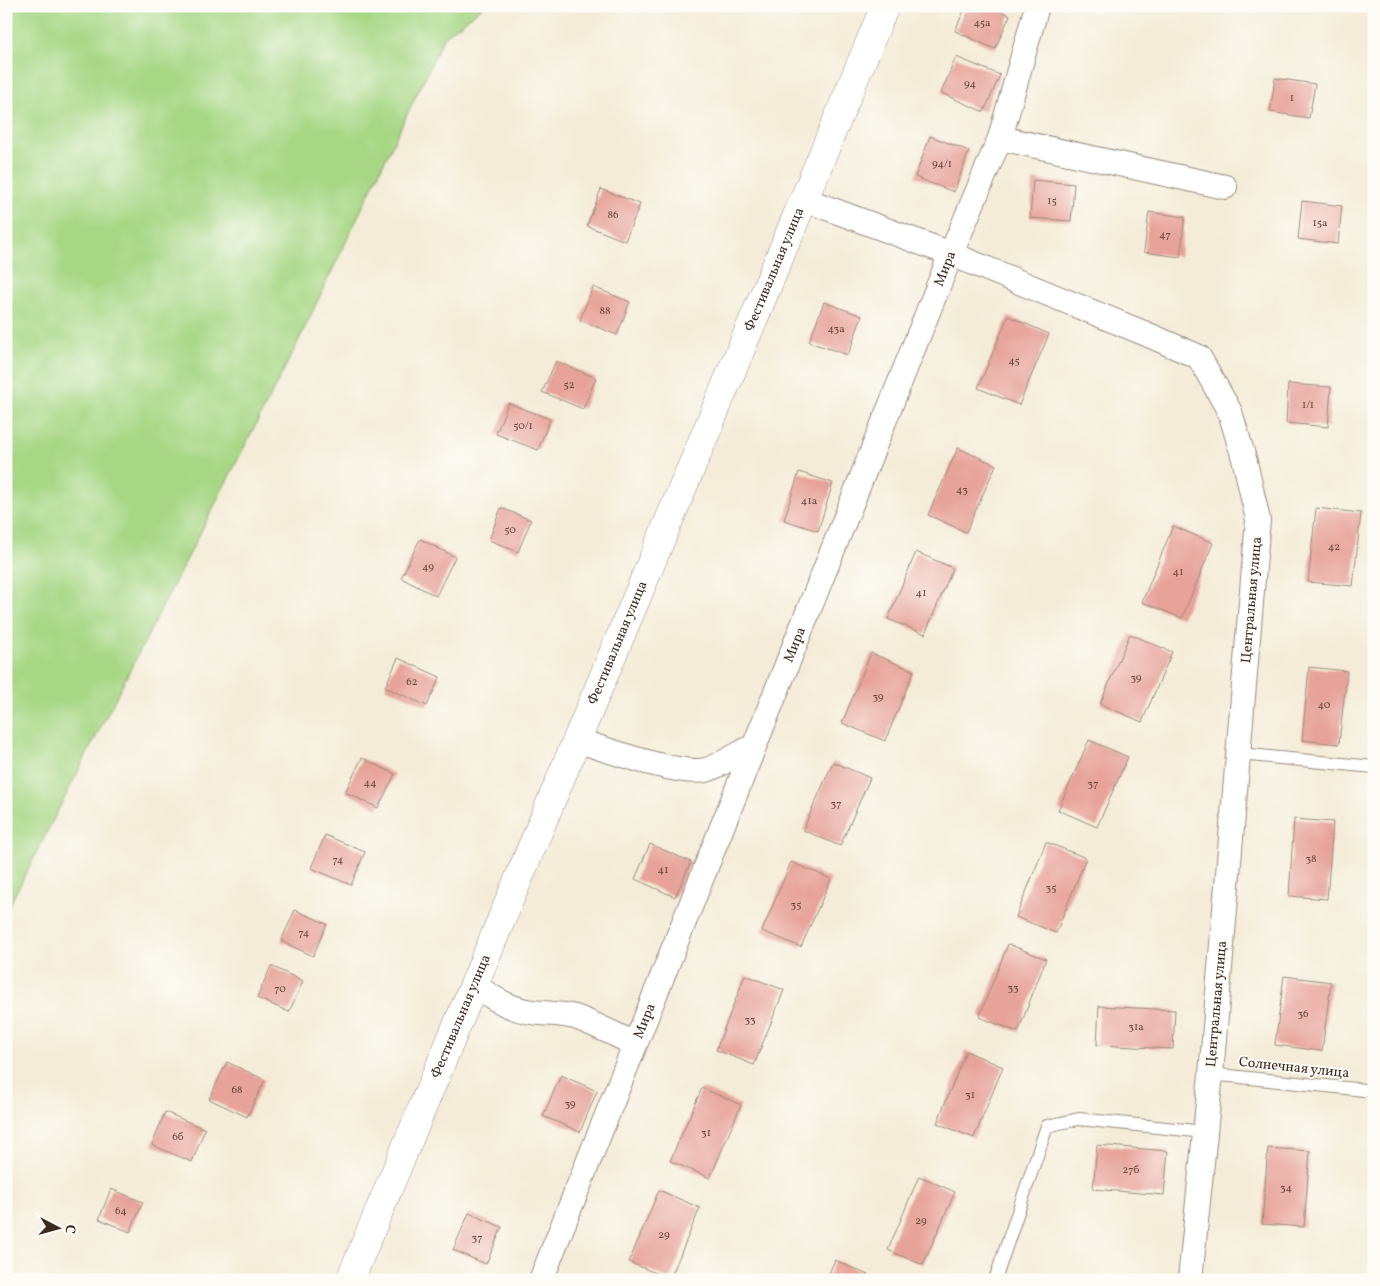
<svg xmlns="http://www.w3.org/2000/svg" width="1380" height="1286" font-family="Vollkorn,serif">
	<style>
		.green { fill: #a7d785; stroke: #718052 }
		.building { fill: #e7a39a }
		.lines { fill: none; stroke-linecap: round; stroke-linejoin: round }
		.lane-casing { stroke: #988b7b; stroke-width: 14 }
		.street-casing { stroke: #988b7b; stroke-width: 26 }
		.secondary-casing { stroke: #988b7b; stroke-width: 29 }
		.lane { stroke: #fff; stroke-width: 12 }
		.street { stroke: #fff; stroke-width: 24 }
		.secondary { stroke: #fff; stroke-width: 28 }
		.labels { text-anchor: middle; dominant-baseline: central; stroke-width: 4; stroke-linejoin: round; paint-order: stroke }
		.number-label { font-size: 11px; fill: #66483d }
		.street-label { font-size: 14px; fill: #3b2a1e; stroke: #fdfcf7 }
	</style>
	<rect width="100%" height="100%" fill="#fdfcf7"/>
	<filter id="ink" filterUnits="userSpaceOnUse"><feTurbulence type="fractalNoise" baseFrequency=".02" numOctaves="2"/><feDisplacementMap in="SourceGraphic" scale="10" xChannelSelector="R" yChannelSelector="G"/><feConvolveMatrix kernelMatrix="1 2 1 2 8 2 1 2 1" color-interpolation-filters="sRGB"/></filter>
	<filter id="wash" filterUnits="userSpaceOnUse"><feTurbulence type="fractalNoise" baseFrequency=".0096" numOctaves="4" result="noise"/><feDisplacementMap in="SourceGraphic" scale="20" xChannelSelector="R" yChannelSelector="G"/><feGaussianBlur stdDeviation="1.12" result="paint"/><feColorMatrix in="noise" values="0 0 0 0 0 0 0 0 0 0 0 0 0 0 0 0 0 1.4 0 .05"/><feComposite in="paint" operator="in"/></filter>
	<g filter="url(#wash)">
		<rect width="100%" height="100%" fill="#f4ecd8"/>
		<path class="green" d="M6,6h478l-40,31 -148,309 -290,566z"/>
		<g id="blocks">
			<path class="building" d="M966,6h23l21,9 -15,34 -40,-18z
				M956,57l44,18 -16,37 -43,-19z
				M1275,78l40,6 -6,34 -39,-6z
				M930,136l39,15 -15,41 -39,-15z
				M1033,180l41,4 -3,37 -41,-3z
				M601,189l39,15 -15,37 -38,-15z
				M1302,201l40,5 -4,38 -40,-5z
				M1149,212l36,5 -5,40 -36,-5z
				M593,287l37,15 -13,33 -37,-15z
				M824,302l38,14 -14,39 -39,-13z
				M1008,316l41,18 -30,71 -41,-17z
				M556,361l40,17 -13,31 -41,-17z
				M1288,384l43,3 -3,40 -42,-4z
				M508,403l42,16 -12,31 -42,-16z
				M958,448l38,17 -30,67 -38,-17z
				M799,472l34,11 -15,48 -34,-11z
				M501,508l30,12 -13,32 -29,-12z
				M1316,508l45,5 -8,73 -45,-4z
				M1173,526l40,17 -31,75 -40,-16z
				M420,539l35,18 -19,39 -35,-18z
				M916,552l37,16 -28,66 -37,-15z
				M1130,634l42,18 -30,70 -42,-18z
				M871,653l43,18 -29,70 -43,-18z
				M398,658l42,19 -13,29 -42,-19z
				M1309,667l38,4 -8,73 -37,-4z
				M1089,740l39,17 -31,70 -39,-17z
				M362,758l33,16 -17,34 -33,-16z
				M833,762l37,16 -30,68 -37,-16z
				M1294,819l39,3 -6,77 -38,-3z
				M325,835l40,17 -14,33 -40,-17z
				M1046,842l40,16 -30,75 -40,-16z
				M650,844l41,18 -16,35 -40,-18z
				M791,862l40,17 -30,68 -39,-16z
				M295,910l32,14 -14,32 -32,-15z
				M1008,944l38,15 -28,73 -39,-15z
				M271,966l32,15 -14,31 -32,-14z
				M745,975l39,15 -30,75 -38,-15z
				M1284,976l47,6 -9,69 -47,-6z
				M1099,1006l76,4 -2,39 -76,-4z
				M966,1051l37,16 -29,71 -37,-15z
				M227,1062l38,18 -18,37 -38,-18z
				M561,1075l36,16 -17,41 -37,-16z
				M702,1088l39,17 -31,73 -40,-17z
				M165,1112l40,17 -13,33 -40,-17z
				M1097,1145l71,6 -4,44 -71,-6z
				M1268,1148l42,3 -6,76 -42,-3z
				M919,1176l36,16 -32,73 -35,-15z
				M111,1189l32,13 -13,30 -31,-13z
				M659,1190l41,18 -30,71 -41,-17z
				M469,1213l33,14 -16,37 -33,-14z
				M835,1260l44,20h-53z"/>
		</g>
	</g>
	<g filter="url(#ink)">
		<use href="#blocks" fill-opacity="0" stroke="#988b7b" stroke-width="1"/>
		<g class="lines">
			<g class="lane-casing">
				<path id="lane" d="M1239,754l135,13
					M1211,1074l163,17
					M995,1280l52,-154 32,-7 126,13"/>
			</g>
			<g class="street-casing">
				<g id="street">
					<path d="M1000,138l225,49"/>
					<path d="M803,199l148,55 200,82 48,21 31,55 15,50 13,58 -47,554 -21,206"/>
					<path d="M576,740c29,9 103,36 130,30 11,-3 36,-18 48,-24"/>
					<path d="M474,984c17,14 36,25 58,28 14,2 29,1 43,5 20,7 40,18 60,27"/>
					<path id="s1" d="M541,1280l410,-1026 49,-116 37,-132"/>
				</g>
			</g>
			<g class="secondary-casing">
				<g id="secondary">
					<path id="s2" d="M350,1280l535,-1274"/>
				</g>
			</g>
			<use href="#lane" class="lane"/>
			<use href="#street" class="street"/>
			<use href="#secondary" class="secondary"/>
		</g>
	</g>
	<g class="labels">
		<g class="number-label">
			<text x="982" y="23">45а</text>
			<text x="970" y="84">94</text>
			<text x="1292" y="98">1</text>
			<text x="942" y="164">94/1</text>
			<text x="1052" y="201">15</text>
			<text x="613" y="215">86</text>
			<text x="1320" y="223">15а</text>
			<text x="1165" y="235">47</text>
			<text x="605" y="311">88</text>
			<text x="836" y="329">43а</text>
			<text x="1014" y="361">45</text>
			<text x="569" y="385">52</text>
			<text x="1308" y="405">1/1</text>
			<text x="523" y="426">50/1</text>
			<text x="962" y="490">43</text>
			<text x="809" y="501">41а</text>
			<text x="510" y="530">50</text>
			<text x="1334" y="547">42</text>
			<text x="428" y="567">49</text>
			<text x="1178" y="572">41</text>
			<text x="921" y="593">41</text>
			<text x="1136" y="678">39</text>
			<text x="412" y="682">62</text>
			<text x="878" y="697">39</text>
			<text x="1324" y="705">40</text>
			<text x="370" y="783">44</text>
			<text x="1093" y="784">37</text>
			<text x="836" y="804">37</text>
			<text x="1311" y="859">38</text>
			<text x="338" y="860">74</text>
			<text x="663" y="870">41</text>
			<text x="1051" y="888">35</text>
			<text x="796" y="905">35</text>
			<text x="304" y="933">74</text>
			<text x="1013" y="988">33</text>
			<text x="280" y="989">70</text>
			<text x="1303" y="1014">36</text>
			<text x="750" y="1020">33</text>
			<text x="1136" y="1027">31а</text>
			<text x="237" y="1090">68</text>
			<text x="970" y="1095">31</text>
			<text x="570" y="1104">39</text>
			<text x="706" y="1133">31</text>
			<text x="178" y="1137">6б</text>
			<text x="1131" y="1170">27б</text>
			<text x="1286" y="1188">34</text>
			<text x="121" y="1211">64</text>
			<text x="921" y="1221">29</text>
			<text x="664" y="1235">29</text>
			<text x="477" y="1238">37</text>
		</g>
		<g class="street-label">
			<text stroke="none"><textPath href="#s2" startOffset="1096">Фестивальная улица</textPath></text>
			<text stroke="none"><textPath href="#s1" startOffset="1089">Мира</textPath></text>
			<text transform="translate(1252 600) rotate(-85)">Центральная улица</text>
			<text stroke="none"><textPath href="#s2" startOffset="691">Фестивальная улица</textPath></text>
			<text stroke="none"><textPath href="#s1" startOffset="684">Мира</textPath></text>
			<text transform="translate(1217 1004) rotate(-85)">Центральная улица</text>
			<text stroke="none"><textPath href="#s2" startOffset="286">Фестивальная улица</textPath></text>
			<text stroke="none"><textPath href="#s1" startOffset="279">Мира</textPath></text>
			<text transform="translate(1294 1068) rotate(6)">Солнечная улица</text>
		</g>
	</g>
	<rect width="1380" height="1286" fill="none" stroke="#fdfcf7" stroke-width="25"/>
	<g transform="translate(58 1228) rotate(96)" stroke="#fdfcf7" stroke-width="4" paint-order="stroke">
	<path d="M0-4L9 19L0 12L-9 19Z" fill="#3b2a1e"/>
	<text y="-8" font-size="14" font-weight="bold" text-anchor="middle" fill="#3b2a1e">С</text>
	</g>
</svg>
